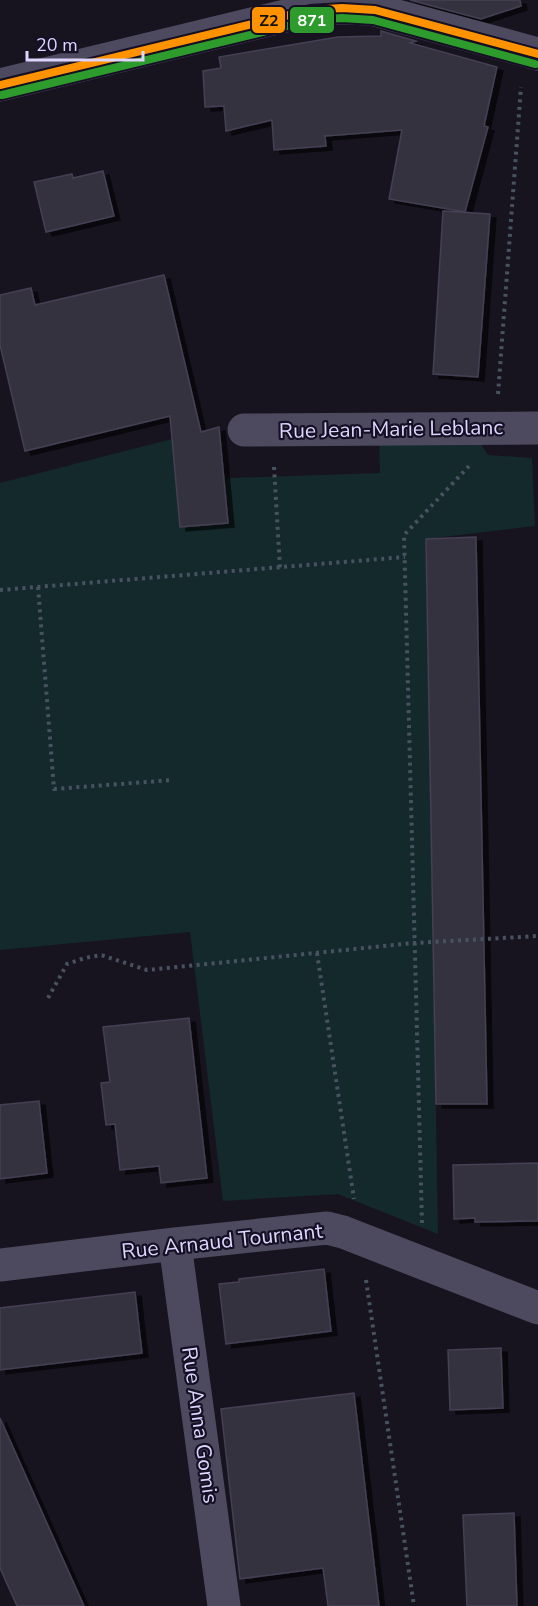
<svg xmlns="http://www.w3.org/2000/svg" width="538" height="1606" font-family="'Nunito Sans',sans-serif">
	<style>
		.green { fill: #14292c }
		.building { fill: #363241; stroke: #453f53; stroke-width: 1.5; filter: url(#shadow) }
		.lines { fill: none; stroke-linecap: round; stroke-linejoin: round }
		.path { stroke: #485260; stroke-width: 4; stroke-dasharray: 3 4.5; stroke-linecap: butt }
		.minor { stroke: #4d4a60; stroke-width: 33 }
		.bus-1-casing { stroke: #151024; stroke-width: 12 }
		.bus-2-casing { stroke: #151024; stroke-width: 12 }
		.bus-1 { stroke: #ff9200; stroke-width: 8 }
		.bus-2 { stroke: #2d9c2d; stroke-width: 8 }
		.labels { text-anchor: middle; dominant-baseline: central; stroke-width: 4.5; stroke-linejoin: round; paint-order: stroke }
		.street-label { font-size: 21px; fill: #ddd5fd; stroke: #151024 }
		.line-badge { stroke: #151024; stroke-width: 2 }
		.badge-label { font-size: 16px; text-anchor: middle; font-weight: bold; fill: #fff }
		.pale-badge-label { font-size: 16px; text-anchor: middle; font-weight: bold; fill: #111 }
	</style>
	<defs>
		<filter id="shadow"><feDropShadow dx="6" dy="4" stdDeviation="0" flood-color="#0009"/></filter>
	</defs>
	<rect width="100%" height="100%" fill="#17141f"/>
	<path class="green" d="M219,427l5,53 6,-2 150,-5 -1,-33 100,1 9,14 44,3 3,68 -109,13 12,695 -100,-40 -115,7 -33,-269 -190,18v-467z"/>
	<path class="building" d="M410,0h110l1,6 -40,13z
		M381,31l35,10 -6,2 87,24 -13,59 4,1 -23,85 -76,-13 13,-69 -77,6 1,10 -52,4 -2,-30 -46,11 -2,-25 -19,1 -2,-36 18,-3 -2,-11 119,-20 43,-1z
		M103,171l11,45 -68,16 -12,-50 38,-8 1,4z
		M443,211l47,3 -12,163 -45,-3z
		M164,275l37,157 18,-5 9,96 -48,4 -10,-111 -145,35 -25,-106v-50l31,-7 4,17z
		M476,537l11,567h-51l-10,-565z
		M189,1018l18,160 -46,5 -2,-17 -39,4 -5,-46 -9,1 -5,-42 9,-1 -7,-55z
		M39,1101l8,72 -47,6v-74z
		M538,1163v58l-63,1v-4l-21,1 -1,-54z
		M324,1269l7,62 -105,13 -7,-60 20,-2v-3z
		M135,1292l7,61 -142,17v-62z
		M501,1348l2,60 -53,2 -2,-60z
		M354,1393l25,213h-51l-5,-38 -83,11 -19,-170z
		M0,1418l58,130 26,58h-67l-17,-38z
		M514,1513l3,93h-50l-4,-91z"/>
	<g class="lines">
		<path class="path" d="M498,394l23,-307
			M274,467l6,101
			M38,587l16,202 119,-9
			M0,590l405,-33
			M317,953l37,246
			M48,998l19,-34 18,-6 16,-3 46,15 267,-27 124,-7
			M422,1223l-18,-688 66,-70
			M366,1280l48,326"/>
		<path class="minor" d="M0,85l310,-75c23,-3 42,-3 65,0l163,44
			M244,430l294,-2
			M175,1244l49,362
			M0,1265l175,-21 152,-16 16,4 195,76"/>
		<g class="bus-1-casing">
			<path id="bus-1" d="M0,85l310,-75 32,-2 33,2 163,44"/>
		</g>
		<g class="bus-2-casing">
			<path id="bus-2" d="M2,95l310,-75 30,-2 31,2 162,44"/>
		</g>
		<use href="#bus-1" class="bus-1"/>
		<use href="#bus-2" class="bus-2"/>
	</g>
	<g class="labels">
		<g class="street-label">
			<text transform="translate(391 429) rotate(-1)">Rue Jean-Marie Leblanc</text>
			<text transform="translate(222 1241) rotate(-6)">Rue Arnaud Tournant</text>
			<text transform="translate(200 1425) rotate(82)">Rue Anna Gomis</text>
		</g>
	</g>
	<g class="line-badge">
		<rect x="251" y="6" width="35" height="28" rx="6" fill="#ff9200"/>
		<rect x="289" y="6" width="46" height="28" rx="6" fill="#2d9c2d"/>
	</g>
	<g class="badge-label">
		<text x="312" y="26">871</text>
	</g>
	<g class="pale-badge-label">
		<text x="269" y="26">Z2</text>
	</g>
	<path d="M27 51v9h116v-9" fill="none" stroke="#ddd5fd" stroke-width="3"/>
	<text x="36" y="51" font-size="18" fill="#ddd5fd" stroke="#151024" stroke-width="4.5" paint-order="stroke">20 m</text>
</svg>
